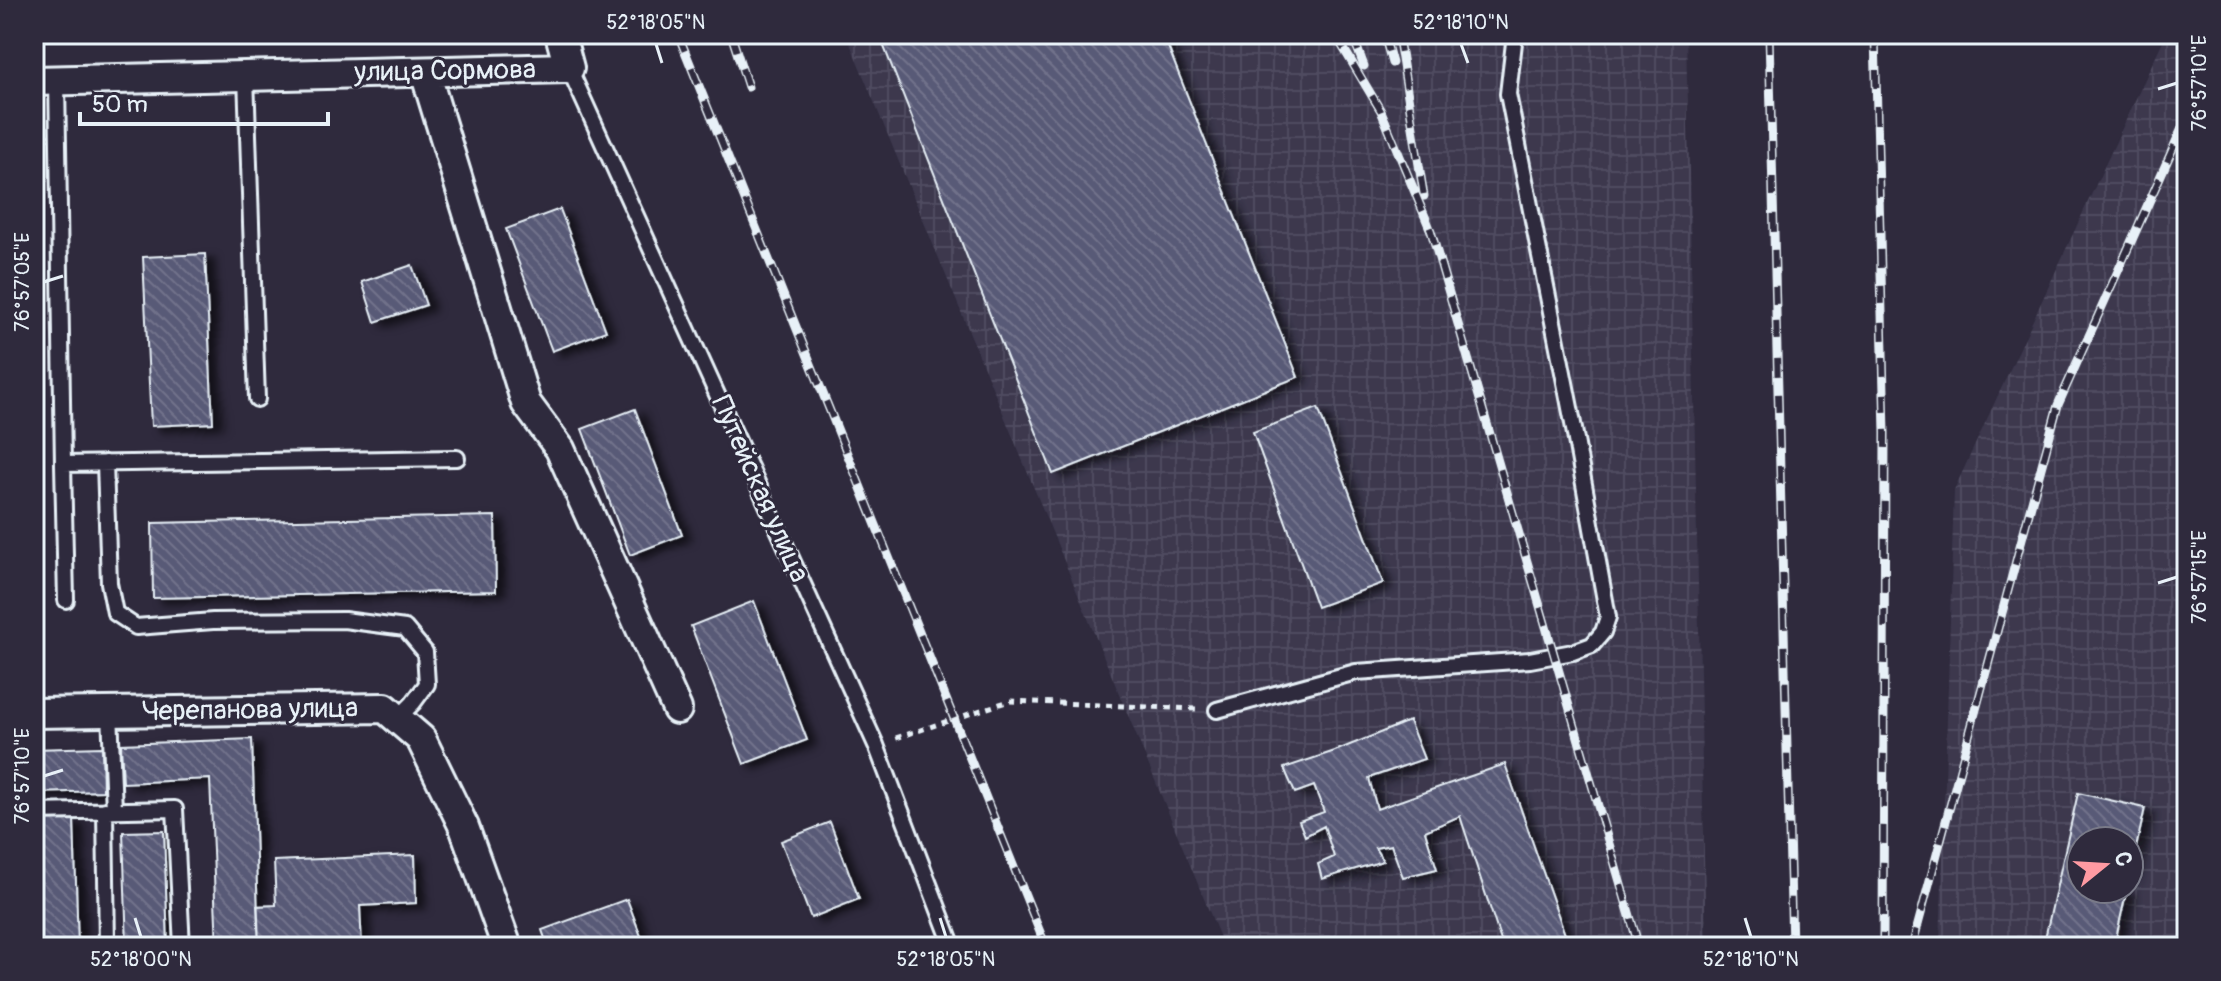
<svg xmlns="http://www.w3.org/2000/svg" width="2221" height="981" font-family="Pangolin,sans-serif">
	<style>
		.industrial { fill: url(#industrial-grid); fill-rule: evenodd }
		.building { fill: url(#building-back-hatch); stroke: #e8f1f8; stroke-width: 2; filter: url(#shadow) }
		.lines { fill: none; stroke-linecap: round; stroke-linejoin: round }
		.lane-casing { stroke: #e8f1f8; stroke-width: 20 }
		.street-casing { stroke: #e8f1f8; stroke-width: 34 }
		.path { stroke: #e8f1f8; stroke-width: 5; stroke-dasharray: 6 6; stroke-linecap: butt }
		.lane { stroke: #2f2a3d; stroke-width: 14 }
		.street { stroke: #2f2a3d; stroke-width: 28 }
		.rail-casing { stroke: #e8f1f8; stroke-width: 9 }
		.rail { stroke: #2f2a3d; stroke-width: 6; stroke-dasharray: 18; stroke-linecap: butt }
		.ticks { fill: none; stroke: #e8f1f8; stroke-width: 3 }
		.labels { text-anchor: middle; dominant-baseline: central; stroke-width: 6; stroke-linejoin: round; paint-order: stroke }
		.street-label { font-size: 28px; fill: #e8f1f8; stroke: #2f2a3d }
		.neatline { fill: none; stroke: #e8f1f8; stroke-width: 3 }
		.ticks-label { font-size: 20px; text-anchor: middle; fill: #e8f1f8 }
	</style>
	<defs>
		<pattern id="industrial-grid" width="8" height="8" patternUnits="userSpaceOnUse" patternTransform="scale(2)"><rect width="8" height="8" fill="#3c384e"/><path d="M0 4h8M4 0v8" fill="none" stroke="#4f4c60"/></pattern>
		<pattern id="building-back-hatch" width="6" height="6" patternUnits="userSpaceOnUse" patternTransform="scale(2)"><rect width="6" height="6" fill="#595a77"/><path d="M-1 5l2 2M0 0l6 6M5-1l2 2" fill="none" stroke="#71728b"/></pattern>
		<filter id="shadow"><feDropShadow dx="9" dy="5" stdDeviation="4" flood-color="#0009"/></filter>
	</defs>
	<rect width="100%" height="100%" fill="#2f2a3d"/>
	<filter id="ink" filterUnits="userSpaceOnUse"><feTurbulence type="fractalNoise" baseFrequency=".0125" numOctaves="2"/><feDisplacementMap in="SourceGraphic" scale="16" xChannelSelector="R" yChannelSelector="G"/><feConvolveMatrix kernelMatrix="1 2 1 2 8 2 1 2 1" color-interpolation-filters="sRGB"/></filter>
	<g filter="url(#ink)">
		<path class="industrial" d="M846,34h840l20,913h-482z
			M2166,34h21v913h-247l14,-457zM2081,841h48v48h-48z"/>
		<path class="building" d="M879,34h284l135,343 -245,97z
			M560,209l46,122 -54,20 -46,-122z
			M205,254l8,169 -62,3 -8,-169z
			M412,265l14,40 -51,17 -13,-40z
			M1318,408l65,175 -66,24 -64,-175z
			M635,409l47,126 -52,20 -48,-126z
			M495,516l1,75 -343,7 -1,-75z
			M754,601l53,139 -63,24 -53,-138z
			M1409,721l15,38 -55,19 8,31 128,-45 64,182 -66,1 -43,-131 -35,15 12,38 -34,8 -12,-32 -16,3 8,13 -61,18 -4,-15 16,-7 -10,-31 -19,10 -6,-15 25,-9 -10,-26 -19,7 -11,-25 51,-17z
			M252,739l7,208h-42l-7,-168 -87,4 -2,-39z
			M102,747l1,44 -69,2v-44z
			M2078,793l67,15 -16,71v-38h-48v48h46l-13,58h-71z
			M74,819l4,128h-44v-127z
			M830,822l29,77 -48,19 -30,-77z
			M164,831l4,116h-41l-4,-115z
			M415,855l1,48 -56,3 2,41h-103l-2,-41 19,-1 -2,-44z
			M627,899l18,48h-97l-6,-17z"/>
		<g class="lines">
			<g class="lane-casing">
				<path id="lane" d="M569,68l307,677 77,202
					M246,76l11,323
					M57,81l6,383 394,-6
					M105,463l4,120 6,30 21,14 77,-6 131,-1 61,8 20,24 2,32 -14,19 -16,16
					M63,464l3,136
					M1217,710l139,-38 174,-12 43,-8 19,-7 11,-13 5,-15 -36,-199 -64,-324 7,-60
					M110,712l4,98
					M105,810l2,137
					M34,812l141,-3 7,138"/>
			</g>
			<g class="street-casing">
				<path id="street" d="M425,72l101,331 34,46 117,260
					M34,81l535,-13 -9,-34
					M34,713l351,-5 36,31 43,88 43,120"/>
			</g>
			<path class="path" d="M896,738l113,-37 187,8"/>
			<use href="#lane" class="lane"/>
			<use href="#street" class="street"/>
			<g class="rail-casing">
				<path id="rail" d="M678,34l368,913
					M731,34l17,53
					M1335,34l46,77 50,120 208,716
					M1352,34l12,32
					M1384,34l8,29
					M1398,34l26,162
					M1769,34l23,913
					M1875,34l10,399 -2,514
					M1912,947l146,-542 129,-288"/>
			</g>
			<use href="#rail" class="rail"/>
		</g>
	</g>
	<path class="ticks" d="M656,44l6,19M1461,44l7,19M2158,89l19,-6M44,282l19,-6M2158,583l19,-6M44,776l19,-6M135,918l6,19M940,918l6,19M1745,918l6,19"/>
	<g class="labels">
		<g class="street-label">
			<text transform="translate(445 71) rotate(-1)">улица Сормова</text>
			<text transform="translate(760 489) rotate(66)">Путейская улица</text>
			<text transform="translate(250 710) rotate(-1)">Черепанова улица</text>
		</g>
	</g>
	<rect width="2221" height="981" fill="none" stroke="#2f2a3d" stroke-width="88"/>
	<g transform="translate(2105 865) rotate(72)"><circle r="38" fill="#2f2a3d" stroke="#797a88" stroke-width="2"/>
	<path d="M0-6L14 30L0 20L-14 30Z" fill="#ff9aa2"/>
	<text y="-12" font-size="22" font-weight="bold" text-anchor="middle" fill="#e8f1f8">С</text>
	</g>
	<path d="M80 112v12h248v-12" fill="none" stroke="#e8f1f8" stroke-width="4"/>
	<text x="92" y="112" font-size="24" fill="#e8f1f8" stroke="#2f2a3d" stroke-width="6" paint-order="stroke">50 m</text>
	<rect x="44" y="44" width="2133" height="893" class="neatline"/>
	<g class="ticks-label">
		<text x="656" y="29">52°18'05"N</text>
		<text x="1461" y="29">52°18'10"N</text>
		<text transform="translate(2199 83) rotate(-90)" y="7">76°57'10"E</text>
		<text transform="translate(22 282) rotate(-90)" y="7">76°57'05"E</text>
		<text transform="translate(2199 577) rotate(-90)" y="7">76°57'15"E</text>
		<text transform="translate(22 776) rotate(-90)" y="7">76°57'10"E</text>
		<text x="141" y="966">52°18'00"N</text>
		<text x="946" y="966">52°18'05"N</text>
		<text x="1751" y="966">52°18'10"N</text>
	</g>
</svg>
